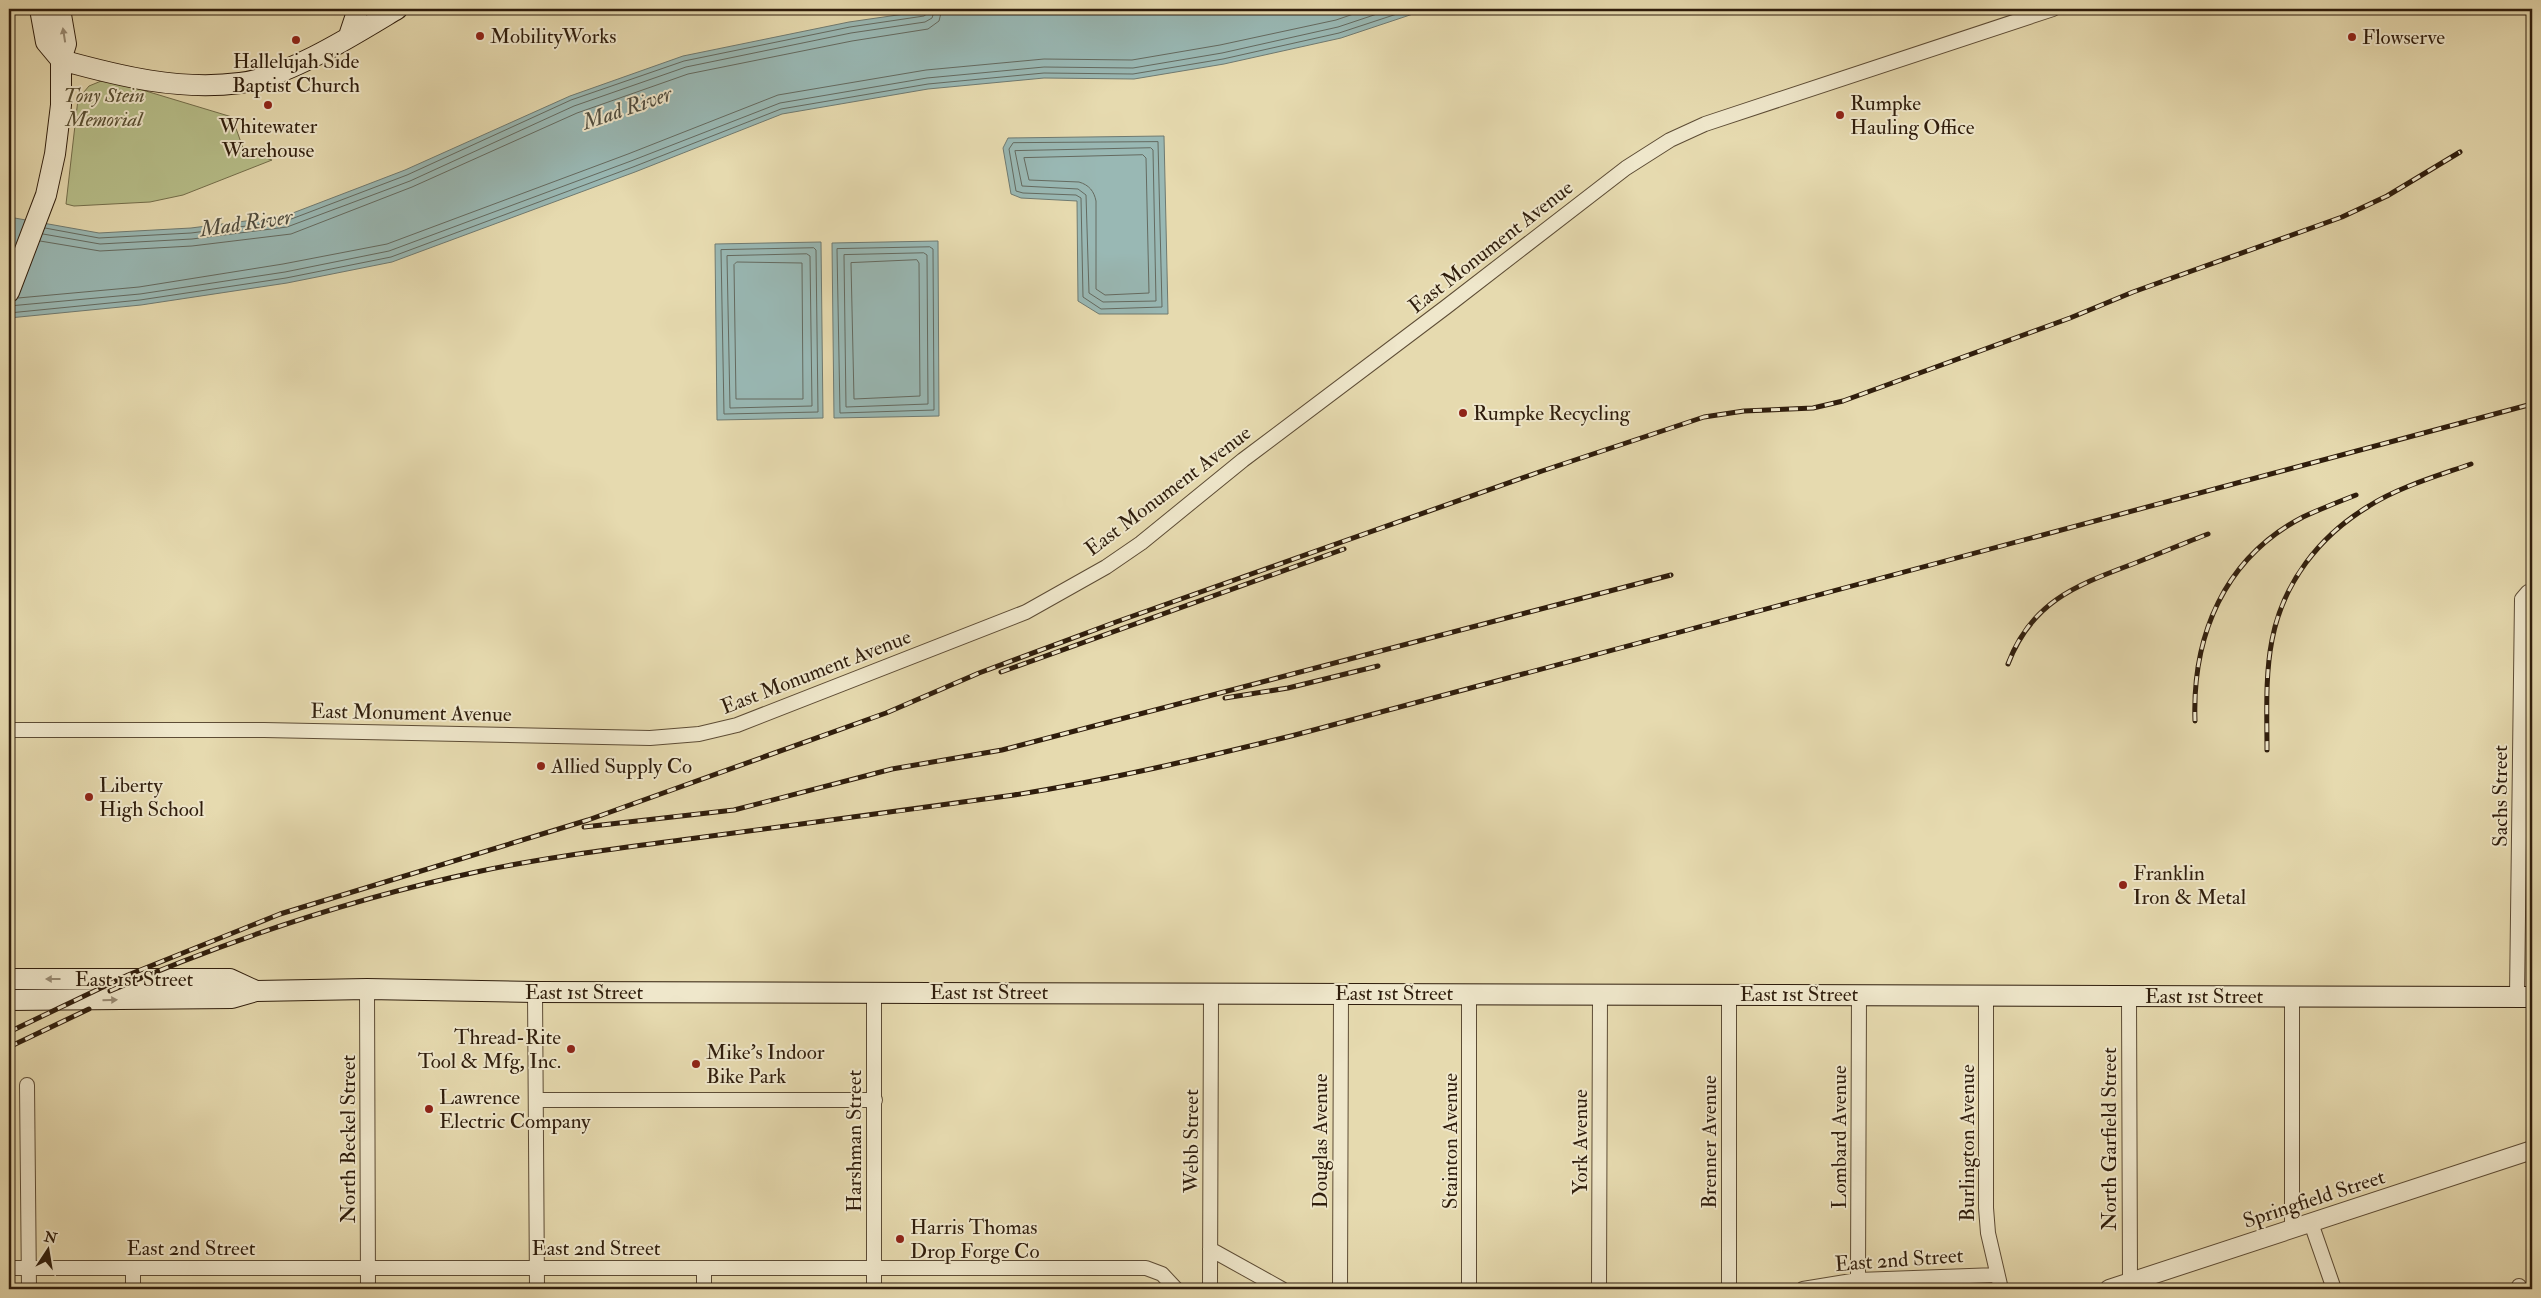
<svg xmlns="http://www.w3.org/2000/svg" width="2541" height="1298" font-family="'IM FELL Double Pica',serif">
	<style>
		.green { fill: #b7bf8a; stroke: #736e4b }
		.water { fill: #99b8b4; stroke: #6f7a71 }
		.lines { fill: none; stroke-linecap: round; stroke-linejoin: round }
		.shore { stroke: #646a60; stroke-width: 1 }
		.minor-casing { stroke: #5d4c35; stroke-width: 16 }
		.tertiary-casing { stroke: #5d4c35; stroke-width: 20 }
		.secondary-casing { stroke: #2f1d0c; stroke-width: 22 }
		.minor { stroke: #efe7cb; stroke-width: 14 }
		.tertiary { stroke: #efe7cb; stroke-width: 18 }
		.secondary { stroke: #efe7cb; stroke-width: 20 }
		.rail-casing { stroke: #2f1d0c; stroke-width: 5 }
		.rail { stroke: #efe7cb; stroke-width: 3; stroke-dasharray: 9; stroke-linecap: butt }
		.oneway { fill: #998c75 }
		.poi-dot { fill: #8f2418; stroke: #efe7cb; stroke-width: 2 }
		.labels { text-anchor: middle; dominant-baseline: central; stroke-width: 4; stroke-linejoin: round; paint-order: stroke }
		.poi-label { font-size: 21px; fill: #2f1d0c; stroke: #efe7cb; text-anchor: start }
		.park-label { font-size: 21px; font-style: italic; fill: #584e32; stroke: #efe7cb }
		.street-label { font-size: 21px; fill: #2f1d0c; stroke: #efe7cb }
		.water-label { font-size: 22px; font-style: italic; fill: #4f4c3e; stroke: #efe7cb }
	</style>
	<rect width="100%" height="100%" fill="#e6daaf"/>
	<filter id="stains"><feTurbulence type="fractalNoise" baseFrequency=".004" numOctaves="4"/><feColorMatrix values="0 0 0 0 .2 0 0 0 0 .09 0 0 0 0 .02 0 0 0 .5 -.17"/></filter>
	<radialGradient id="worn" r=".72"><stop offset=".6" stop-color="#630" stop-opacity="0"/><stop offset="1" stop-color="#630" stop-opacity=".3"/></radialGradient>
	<path class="green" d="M106,79l126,38 12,34 28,9 -89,35 -33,7 -76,4 -8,-2 12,-105 11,-13z"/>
	<path class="water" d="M939,9h489l-87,29 -117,26 -90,15 -90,-1 -116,11 -146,25 -147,58 -243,90 -105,21 -146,22 -132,13v-101l90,16 92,-5 94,-12 120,-46 165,-74 113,-40 166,-34z
		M1164,136l4,178h-69l-21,-13 -1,-100 -56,-3 -10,-4 -8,-46 5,-10z
		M938,241l1,175 -105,2 -2,-175z
		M821,242l2,176 -106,2 -2,-176z"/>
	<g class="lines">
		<path class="shore" d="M1158,142l4,165 -61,2 -18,-12 -2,-99 -5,-3 -53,-2 -7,-2 -7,-42 4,-6z
			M1151,148l2,2 3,151 -53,1 -14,-9 -3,-98 -8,-6 -56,-3 -7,-35z
			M1143,155l3,3 3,135 -44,2 -9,-6v-88c-2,-10 -7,-16 -17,-19l-50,-2 -5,-22z
			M45,228l54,10 92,-5 95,-12 121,-46 164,-75 113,-39 166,-34 74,-11 4,-3 1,-4
			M43,234l57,10 92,-5 95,-12 123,-46 164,-75 112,-39 165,-34 74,-11 7,-4 3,-9
			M40,241l60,10 92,-5 99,-12 121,-47 165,-74 111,-39 164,-33 76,-12 11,-8 3,-12
			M930,247l3,2 1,161 -94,3 -3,-164z
			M814,248l2,2 2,162 -94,2 -3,-164z
			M924,253l3,2 1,149 -82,3 -2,-152z
			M807,254l3,2 2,150 -82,2 -3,-152z
			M917,260l2,3 1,133 -66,3 -3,-136z
			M737,262l65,1 1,136h-67l-2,-134z
			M18,298l121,-11 144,-23 104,-20 241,-90 150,-59 148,-25 118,-11 88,1 88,-15 116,-25 32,-11
			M9,306l131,-12 145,-22 104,-21 242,-90 149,-58 147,-25 117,-11 89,1 89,-15 116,-26 54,-18
			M9,313l131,-13 146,-22 105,-21 242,-90 148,-58 147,-25 116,-11 89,1 90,-15 116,-26 73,-24"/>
		<g class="minor-casing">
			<path id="minor" d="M9,730h255l386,8 49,-4 38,-9 289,-113 80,-45 35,-24 102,-83 203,-153 180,-139 44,-28 35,-16 348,-115
				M367,989l1,300
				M535,992l2,297
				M1729,994v295
				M1986,995v213l2,25 13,56
				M2129,996l1,286
				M2292,996v234
				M2517,996l5,-397 6,-7h4
				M27,1085l2,204
				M536,1100h339
				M2311,1223l23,66
				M1210,1249l72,40
				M9,1268h1137l16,6 14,15
				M704,1268v21
				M1858,1280l1,-286
				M2519,1286v3
				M133,1289v-21
				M874,1289v-296
				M1210,1289l1,-296
				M1340,1289l1,-296
				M1469,1289v-295
				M1599,1289l1,-295
				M1803,1289l55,-9 139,-5"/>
		</g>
		<g class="tertiary-casing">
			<path id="tertiary" d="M2109,1289l423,-139"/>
		</g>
		<g class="secondary-casing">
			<path id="secondary" d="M40,9l6,33 15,18
				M349,36l9,-27
				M61,60c58,16 118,31 179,23 46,-5 117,-50 157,-74
				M9,292l37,-97 9,-41 6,-49v-45l5,-16 -6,-35
				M9,979h221l26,12
				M9,1000l223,-2 24,-7 111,-2 168,3 1997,5"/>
		</g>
		<use href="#minor" class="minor"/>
		<use href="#tertiary" class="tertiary"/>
		<use href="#secondary" class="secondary"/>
		<g class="rail-casing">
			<path id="rail" d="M2008,664c23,-61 66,-78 122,-99 26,-10 52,-21 78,-31
				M1001,672l343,-123
				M1225,698l63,-10 90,-22
				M2195,721c-3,-85 29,-163 108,-204 17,-8 35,-15 53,-22
				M2267,750c0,-36 -2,-74 5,-110 11,-57 47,-104 97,-134 30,-19 68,-30 102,-42
				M584,827l150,-17 158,-41 110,-19 669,-175
				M110,991c119,-51 244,-93 371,-120 66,-14 133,-22 200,-31 111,-15 222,-29 333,-45 95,-15 188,-37 281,-60l1237,-331
				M9,1032l119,-57 152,-61 308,-94 298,-107 93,-40 137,-51 426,-151 162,-54 40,-6 69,-3 30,-7 227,-83 63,-26 209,-75 45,-21 73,-44
				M9,1047l80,-38"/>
		</g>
		<use href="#rail" class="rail"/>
	</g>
	<defs><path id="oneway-solid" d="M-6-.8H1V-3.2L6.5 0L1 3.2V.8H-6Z" transform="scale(1.25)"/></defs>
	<g class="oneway">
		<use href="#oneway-solid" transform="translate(64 35) rotate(-99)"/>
		<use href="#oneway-solid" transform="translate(53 979) rotate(180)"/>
		<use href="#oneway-solid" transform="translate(110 1000) rotate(-2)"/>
	</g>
	<g class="poi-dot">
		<circle cx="480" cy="36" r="5"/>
		<circle cx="2352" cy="37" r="5"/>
		<circle cx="296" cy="40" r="5"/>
		<circle cx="268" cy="105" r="5"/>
		<circle cx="1840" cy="115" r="5"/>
		<circle cx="1463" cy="413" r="5"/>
		<circle cx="541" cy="766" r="5"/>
		<circle cx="89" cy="797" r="5"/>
		<circle cx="2123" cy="885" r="5"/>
		<circle cx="571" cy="1049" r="5"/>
		<circle cx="696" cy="1064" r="5"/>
		<circle cx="429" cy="1109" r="5"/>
		<circle cx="900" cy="1239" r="5"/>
	</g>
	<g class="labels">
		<g class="poi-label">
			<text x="490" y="36">MobilityWorks</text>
			<text x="2362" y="37">Flowserve</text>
			<text x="296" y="61" text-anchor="middle">Hallelujah Side<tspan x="296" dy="24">Baptist Church</tspan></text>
			<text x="1850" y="103">Rumpke<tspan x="1850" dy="24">Hauling Office</tspan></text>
			<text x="268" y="126" text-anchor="middle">Whitewater<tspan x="268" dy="24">Warehouse</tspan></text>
			<text x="1473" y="413">Rumpke Recycling</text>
			<text x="551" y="766">Allied Supply Co</text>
			<text x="99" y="785">Liberty<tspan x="99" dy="24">High School</tspan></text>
			<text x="2133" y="873">Franklin<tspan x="2133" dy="24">Iron &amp; Metal</tspan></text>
			<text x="561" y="1037" text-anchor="end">Thread-Rite<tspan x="561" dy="24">Tool &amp; Mfg, Inc.</tspan></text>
			<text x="706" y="1052">Mike's Indoor<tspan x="706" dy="24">Bike Park</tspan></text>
			<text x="439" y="1097">Lawrence<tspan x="439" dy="24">Electric Company</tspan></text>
			<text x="910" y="1227">Harris Thomas<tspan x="910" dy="24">Drop Forge Co</tspan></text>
		</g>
		<g class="park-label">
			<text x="104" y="95">Tony Stein<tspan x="104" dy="24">Memorial</tspan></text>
		</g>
		<g class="street-label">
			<text transform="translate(1491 247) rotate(-38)">East Monument Avenue</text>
			<text transform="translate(1168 491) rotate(-37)">East Monument Avenue</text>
			<text transform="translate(816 672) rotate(-21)">East Monument Avenue</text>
			<text transform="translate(411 713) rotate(1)">East Monument Avenue</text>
			<text transform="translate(2500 796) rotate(-90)">Sachs Street</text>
			<text x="134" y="979">East 1st Street</text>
			<text x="584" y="992">East 1st Street</text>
			<text x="989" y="992">East 1st Street</text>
			<text x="1394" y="993">East 1st Street</text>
			<text x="1799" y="994">East 1st Street</text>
			<text x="2204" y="996">East 1st Street</text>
			<text transform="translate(1839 1137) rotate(-90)">Lombard Avenue</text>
			<text transform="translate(348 1139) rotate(-90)">North Beckel Street</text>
			<text transform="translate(2109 1139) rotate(-90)">North Garfield Street</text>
			<text transform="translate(854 1141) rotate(-90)">Harshman Street</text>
			<text transform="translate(1191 1141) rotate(-90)">Webb Street</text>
			<text transform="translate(1320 1141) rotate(-90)">Douglas Avenue</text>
			<text transform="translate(1450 1141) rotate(-90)">Stainton Avenue</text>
			<text transform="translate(1580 1142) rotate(-90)">York Avenue</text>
			<text transform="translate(1709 1142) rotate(-90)">Brenner Avenue</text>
			<text transform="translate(1967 1143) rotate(-90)">Burlington Avenue</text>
			<text transform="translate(2314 1199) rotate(-18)">Springfield Street</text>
			<text x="191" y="1248">East 2nd Street</text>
			<text x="596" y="1248">East 2nd Street</text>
			<text transform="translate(1899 1260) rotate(-4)">East 2nd Street</text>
		</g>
		<g class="water-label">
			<text transform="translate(627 108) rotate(-19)">Mad River</text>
			<text transform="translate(246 223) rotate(-8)">Mad River</text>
		</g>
	</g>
	<rect width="2541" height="1298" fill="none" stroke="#e6daaf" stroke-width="30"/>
	<rect x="10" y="10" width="2521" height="1278" fill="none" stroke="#2f1d0c" stroke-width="2.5"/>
	<rect x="15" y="15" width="2511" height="1268" fill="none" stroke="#2f1d0c"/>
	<g transform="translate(48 1250) rotate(12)" stroke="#efe7cb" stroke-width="4" paint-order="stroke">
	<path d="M0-4L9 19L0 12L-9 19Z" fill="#2f1d0c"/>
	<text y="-8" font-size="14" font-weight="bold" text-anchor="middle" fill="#2f1d0c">N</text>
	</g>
	<rect width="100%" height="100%" filter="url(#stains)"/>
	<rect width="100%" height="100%" fill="url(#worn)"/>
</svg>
